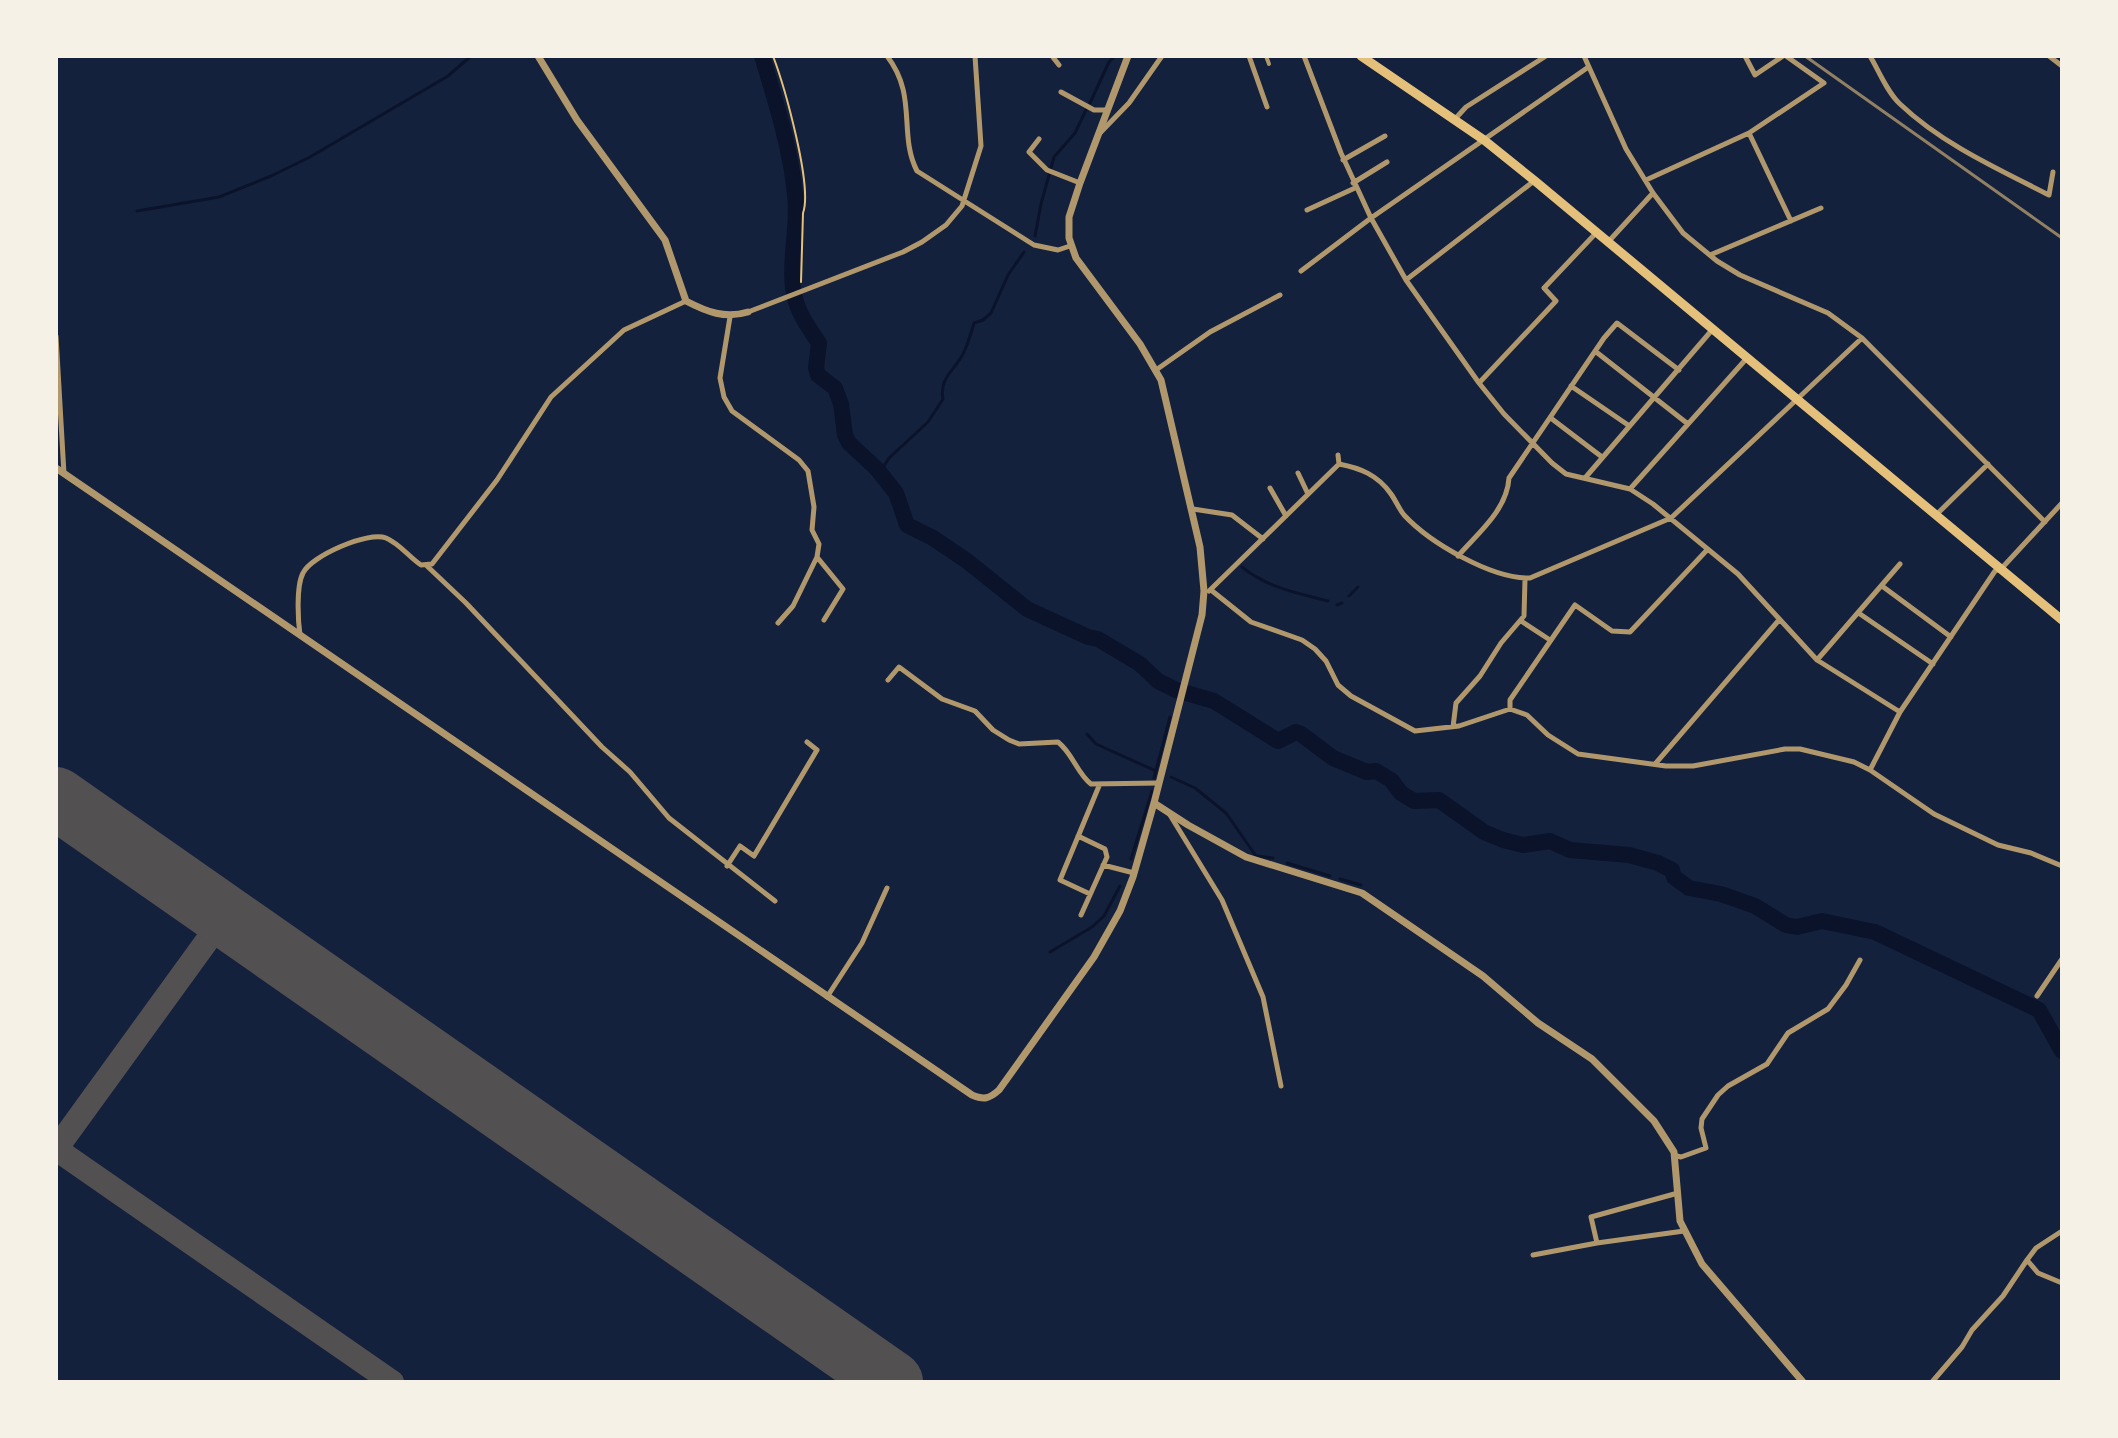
<svg xmlns="http://www.w3.org/2000/svg" width="2118" height="1438" font-family="'DejaVu Sans',sans-serif">
	<style>
		.lines { fill: none; stroke-linecap: round; stroke-linejoin: round }
		.stream { stroke: #0b132b; stroke-width: 3 }
		.river { stroke: #0b132b; stroke-width: 16 }
		.taxiway { stroke: #525050; stroke-width: 24 }
		.runway { stroke: #525050; stroke-width: 62 }
		.path { stroke: #e5c07b; stroke-width: 2 }
		.pedestrian { stroke: #b1986c; stroke-width: 4 }
		.minor { stroke: #b1986c; stroke-width: 5 }
		.tertiary { stroke: #b1986c; stroke-width: 7 }
		.primary { stroke: #e5c07b; stroke-width: 9 }
		.rail { stroke: #918062; stroke-width: 3 }
	</style>
	<rect width="100%" height="100%" fill="#14213d"/>
	<g class="lines">
		<path class="stream" d="M1090,103l19,-41 6,-6
			M1051,168l3,-11 21,-24 11,-23
			M137,211l82,-14 52,-21 39,-19 138,-81 23,-20
			M1035,236l6,-32 8,-29
			M879,474l10,-16 39,-36 15,-23c-4,-21 11,-28 20,-45 5,-10 8,-21 11,-31l9,-3 8,-7 17,-38 16,-23
			M1242,567c26,21 55,26 86,34
			M1349,596l9,-9
			M1337,605l5,-2
			M1087,734l9,10 60,27
			M1171,777l24,11 31,25 30,43 17,2
			M1154,778l16,-61
			M1131,859l21,-68
			M1287,863l43,13
			M1340,879l21,6
			M1050,952l42,-25 12,-11 16,-30"/>
		<path class="river" d="M762,56c13,43 29,94 33,139 4,31 -6,62 -2,93 2,21 15,39 26,55l-3,25 2,7 17,13 6,16 4,31 4,8 28,26 19,24 11,32 26,13 34,23 60,48 61,28 10,2 42,25 18,17 18,9 38,11 64,40 18,-9 5,2 32,24 34,14 9,-1 15,9 10,13 13,8 25,-1 45,32 19,8 20,5 27,-4 20,9 59,5 29,8 14,7 2,7 15,11 32,6 34,12 31,19 11,2 25,-6 53,11 164,78 23,41"/>
		<path class="taxiway" d="M56,1149l336,233
			M56,1149l169,-233"/>
		<path class="runway" d="M56,798l836,584"/>
		<path class="path" d="M773,56c11,29 40,130 30,157l-2,69"/>
		<path class="pedestrian" d="M1266,56l3,8"/>
		<path class="minor" d="M887,56c31,40 11,78 30,115l117,74 24,5 12,-4
			M1052,56l7,9
			M1249,56l18,51
			M1304,56l37,97 30,65 35,62 73,103 25,31 48,49 14,11 64,15 23,15 85,70 79,86 83,52
			M1584,56l42,93 27,44 30,40 34,28 23,14 88,38 34,25 183,184
			M1745,56l10,19 28,-19
			M1870,56c9,15 17,36 30,48 42,40 98,65 149,91l4,-23
			M2049,56l13,10
			M1061,92l33,18h13
			M1455,119l11,-12 80,-51
			M1100,133l29,-30 33,-47
			M1749,133l42,88
			M1039,139l-10,13 18,18 33,13
			M1343,160l42,-24
			M1646,180l103,-47 75,-50 -38,-27
			M1353,183l34,-21
			M1307,210l48,-22
			M1609,241l44,-48
			M1710,255l111,-47
			M1301,271l70,-53 216,-150
			M1406,280l128,-99
			M748,312l155,-60 19,-10 24,-17 16,-19 19,-60 -6,-90
			M730,317l-10,61 4,19 8,14 67,49 9,11 6,36 -2,23 7,14 -2,13 -24,49 -15,17
			M56,336l8,138
			M1595,351l93,73
			M1156,370l54,-38 70,-37
			M1479,383l77,-82 -12,-13 52,-55
			M1571,386l57,39
			M1552,419l50,38
			M1338,455l1,9
			M1298,473l10,21
			M1585,478l127,-148
			M1270,488l16,28
			M1630,489l117,-131
			M1193,509l39,6 31,24
			M1937,514l51,-50
			M1458,556c20,-23 49,-46 51,-78l95,-140 13,-15 62,47
			M817,557l26,32 -19,31
			M427,566l39,37 136,144 28,25 39,46 106,83
			M1882,586l69,51
			M1211,590l40,32 51,18 13,9 11,12 12,24 13,11 64,35 44,-5 51,-17 17,6 21,20 30,19 88,12h27l92,-17h15l54,13 16,8 64,44 64,31 33,8 31,13
			M1209,591l130,-127c21,4 39,11 52,30 5,7 8,15 13,21 26,28 88,64 126,63l141,-60 191,-180
			M1860,614l73,50
			M1521,621l29,19
			M300,635c-2,-14 -4,-49 3,-62 8,-17 65,-42 83,-35 14,6 23,19 35,27l11,-1 65,-84 54,-83 73,-67 62,-29
			M1817,660l83,-96
			M888,680l11,-13 43,32 33,12 18,19 16,10 10,4 39,-2c15,12 19,31 33,42l68,-1
			M1510,709v-9l65,-95 37,26 18,1 77,-82
			M1453,727l3,-24 24,-27 21,-33 23,-27 1,-37
			M1656,763l123,-143
			M1870,770l30,-58 95,-141 6,-2 61,-66
			M1170,815l52,85 41,97 18,89
			M1078,836l27,13 2,8 -26,58
			M1103,865l31,8
			M727,866l13,-20 14,10 63,-106 -10,-8
			M1090,894l-30,-14 39,-94
			M2037,996l25,-37
			M827,997l35,-54 25,-55
			M1677,1156l4,1 25,-9 -5,-20 1,-9 16,-24 10,-9 39,-22 21,-31 40,-24 18,-24 14,-25
			M1678,1193l-87,24 6,26 87,-12
			M1533,1255l64,-12
			M2027,1260l9,-12 26,-17
			M1932,1382l30,-35 10,-17 31,-34 24,-36 11,13 24,10"/>
		<path class="tertiary" d="M538,56l39,64 88,120 21,61c21,11 39,18 62,11
			M56,468l916,627c12,5 17,4 27,-5l95,-133 26,-46 13,-34 21,-74 48,-188 2,-24 -4,-44 -39,-167 -21,-36 -64,-86 -7,-20v-21l11,-34 48,-127
			M1154,803l34,22 58,32 116,36 121,83 55,47 54,36 62,62 20,31 6,69 22,43 101,118"/>
		<path class="primary" d="M1361,56l123,84 51,41 527,439"/>
		<path class="rail" d="M1805,56l257,182"/>
	</g>
	<rect width="2118" height="1438" fill="none" stroke="#f6f1e7" stroke-width="116"/>
</svg>
